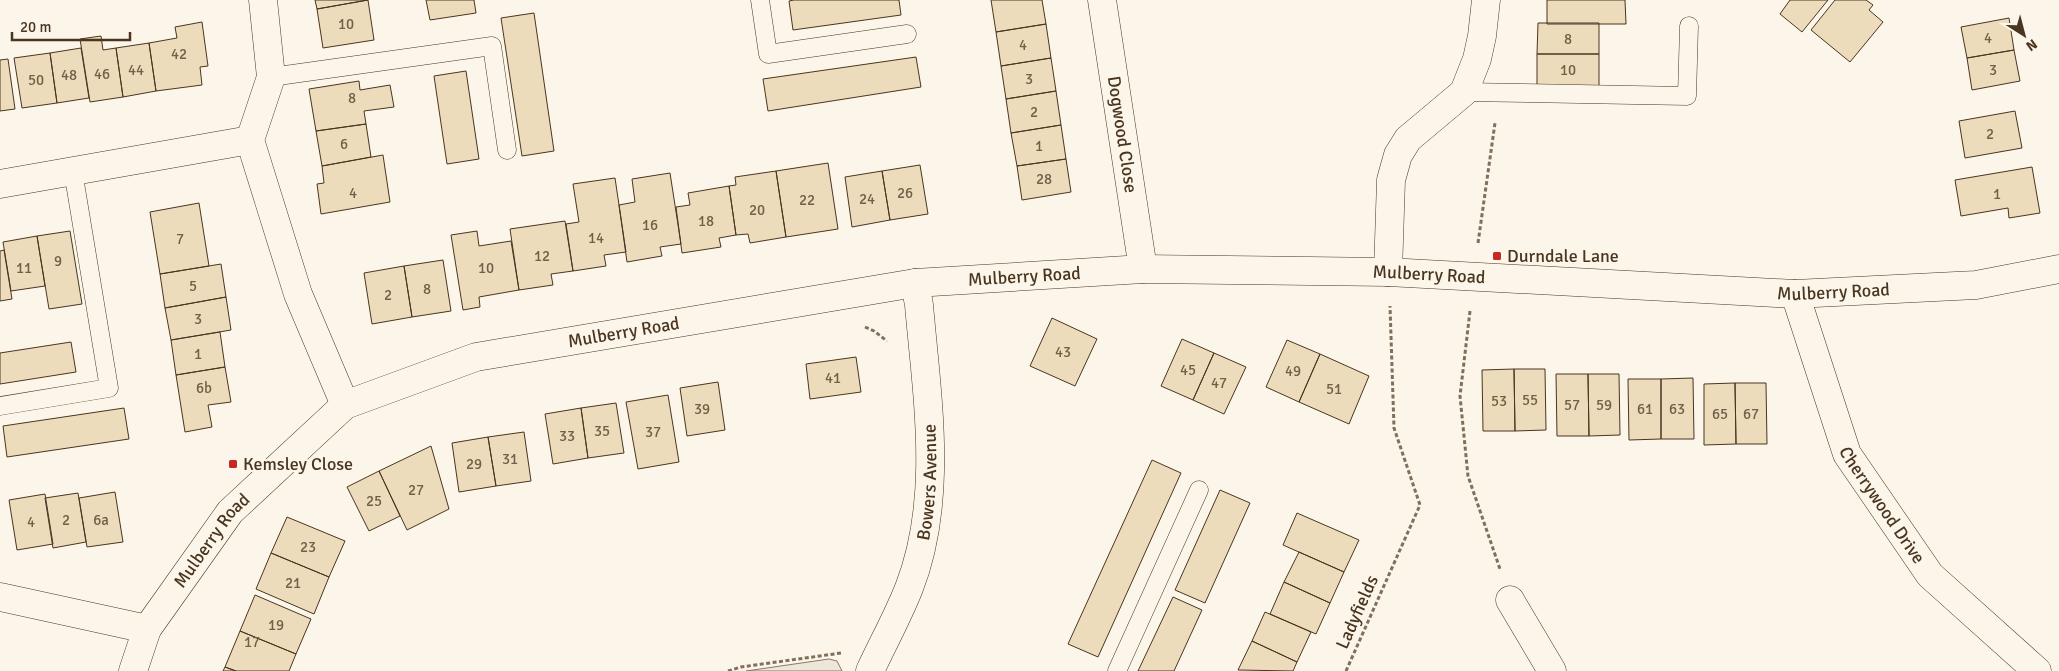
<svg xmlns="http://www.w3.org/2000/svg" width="2059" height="671" font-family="Signika,sans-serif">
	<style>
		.green { fill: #ede6d9; stroke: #887966 }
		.building { fill: #ecdcbc; stroke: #4a3520 }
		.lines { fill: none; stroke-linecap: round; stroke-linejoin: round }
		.service-casing { stroke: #4a3520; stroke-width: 19 }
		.minor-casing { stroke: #4a3520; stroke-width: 29 }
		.path { stroke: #7f6f5c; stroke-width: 3; stroke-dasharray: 4 2.5; stroke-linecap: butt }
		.service { stroke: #fbf6e9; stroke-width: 18 }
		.minor { stroke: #fbf6e9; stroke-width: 28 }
		.poi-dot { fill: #c62828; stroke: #fbf6e9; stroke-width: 2 }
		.labels { text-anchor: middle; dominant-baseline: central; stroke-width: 4; stroke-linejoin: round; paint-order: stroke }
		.number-label { font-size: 15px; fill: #725f47 }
		.street-label { font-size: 18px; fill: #4a3520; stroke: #fbf6e9 }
		.poi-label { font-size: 18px; fill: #4a3520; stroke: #fbf6e9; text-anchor: start }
	</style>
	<rect width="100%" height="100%" fill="#fbf6e9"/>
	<path class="green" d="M829,659l8,2 5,10h-96z"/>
	<path class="building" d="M315,0h53l-51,9z
		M368,0l6,40 -51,8 -6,-39z
		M426,0h48l2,13 -46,7z
		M794,0h105l2,15 -108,15 -4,-29z
		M991,0h51l4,24 -50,8z
		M1547,0h78l1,24h-79z
		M1790,0h38l-26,32 -22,-18z
		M1835,0h31l7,5 -4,5 14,12 -33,40 -39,-32z
		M534,13l20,138 -32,5 -21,-138z
		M2009,18l5,32 -47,8 -6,-31z
		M202,22l6,44 -8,1 2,18 -46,6 -7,-48 28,-5 -2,-11z
		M1538,23h61v31h-62z
		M1046,24l5,34 -50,8 -5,-34z
		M101,36l2,14 13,-2 7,49 -33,5 -10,-63z
		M149,43l7,48 -33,6 -7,-49z
		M81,48l8,50 -32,5 -7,-50z
		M2014,50l6,31 -48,9 -5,-32z
		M50,53l7,50 -35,5 -8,-50z
		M1537,54h62v32h-62z
		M916,57l5,30 -153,24 -5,-32z
		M1051,58l5,33 -50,8 -5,-33z
		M8,59l7,50 -15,2v-51z
		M466,71l13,88 -32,5 -13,-88z
		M359,81l1,9 30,-5 4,22 -30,4 2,13 -50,7 -7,-42z
		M1056,91l5,34 -50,8 -5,-34z
		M2015,111l7,37 -57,10 -6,-37z
		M366,124l5,33 -49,9 -6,-35z
		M1061,125l5,34 -49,7 -6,-33z
		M383,155l7,47 -69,12 -4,-30 7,-1 -2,-17z
		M1066,159l5,33 -49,8 -5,-34z
		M828,163l10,66 -52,8 -10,-66z
		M920,165l8,49 -38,6 -8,-49z
		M2032,167l8,46 -31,5 -1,-10 -47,8 -6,-36z
		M776,171l10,66 -36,6 -2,-9 -12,1 -7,-49 7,-1 -1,-8z
		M882,171l8,49 -38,7 -7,-50z
		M670,173l11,71 -21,3 2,9 -35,6 -8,-57 16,-3 -3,-23z
		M615,178l11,74 -22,3 2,11 -33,5 -7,-47 13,-2 -6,-38z
		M729,186l7,49 -17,3 2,9 -39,6 -6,-46 14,-2 -2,-12z
		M199,203l10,63 -49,8 -10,-62z
		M565,221l8,50 -22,3 2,11 -34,5 -9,-61z
		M70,231l12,73 -33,5 -12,-73z
		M477,231l2,15 32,-5 8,49 -40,7 1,10 -17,3 -12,-75z
		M37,236l8,50 -34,5 -8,-49z
		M4,250l8,49 -12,2v-50z
		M443,260l8,51 -39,6 -8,-51z
		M221,264l5,33 -61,11 -5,-34z
		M404,266l8,51 -40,7 -8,-51z
		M226,297l5,33 -60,10 -6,-32z
		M1052,318l45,21 -22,47 -45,-20z
		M220,332l5,35 -49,8 -5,-35z
		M1182,339l32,14 -21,47 -32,-14z
		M1287,340l33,14 -21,48 -33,-15z
		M71,342l5,30 -76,12v-31z
		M1214,353l32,14 -22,47 -31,-14z
		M1320,354l49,22 -20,48 -50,-22z
		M856,357l5,35 -51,7 -4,-35z
		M225,367l6,35 -23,3 4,22 -27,5 -9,-57z
		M1514,369l1,62h-32l-1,-61z
		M1514,369h31l1,61 -31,1z
		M1556,374h32l1,62h-32z
		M1588,374h31l1,61 -31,1z
		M1693,378l1,61h-33v-60z
		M1628,379h33v60l-32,1z
		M718,382l7,48 -38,6 -7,-48z
		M1735,383l1,61 -32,1v-61z
		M1735,383h31l1,61h-31z
		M668,395l11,67 -41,7 -12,-67z
		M616,403l8,50 -36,5 -7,-50z
		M124,408l5,31 -122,18 -4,-31z
		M581,408l7,50 -35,6 -8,-50z
		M524,432l7,49 -35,5 -8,-49z
		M488,437l8,49 -37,6 -7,-49z
		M431,446l18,63 -42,21 -28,-59z
		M1152,460l29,13 -83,184 -30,-13z
		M379,471l21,45 -31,15 -22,-44z
		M1220,490l30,13 -45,100 -30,-13z
		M115,492l8,50 -36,5 -8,-49z
		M78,493l8,49 -33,6 -8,-50z
		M45,494l8,50 -36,6 -8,-50z
		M1297,513l62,27 -15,32 -61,-27z
		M287,517l58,24 -16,36 -58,-24z
		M1299,552l45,20 -14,31 -46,-21z
		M271,553l58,24 -15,37 -58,-25z
		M1284,582l46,21 -14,31 -46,-20z
		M255,595l56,24 -15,35 -56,-23z
		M1173,597l29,13 -28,61h-36z
		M1265,612l46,20 -14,30 -45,-21z
		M240,631l56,23 -7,17h-53l-11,-4z
		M1252,641l45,21 -4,9 -55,-1z
		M225,667l11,4h-13z"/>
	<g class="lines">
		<g class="service-casing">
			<path id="service" d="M760,0l8,54 139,-20
				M271,77l221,-31 15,104
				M1464,92l223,4 2,-70
				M0,406l109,-18 -36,-217
				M1117,671l82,-181"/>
		</g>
		<g class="minor-casing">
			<g id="minor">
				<path d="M263,0l8,77 -21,63 48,154 47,111"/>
				<path id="s1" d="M1102,0l41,269"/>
				<path d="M0,184l250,-44"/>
				<path d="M1388,272l3,-92 7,-25 10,-16 56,-47 13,-33 5,-23 4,-36"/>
				<path id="s2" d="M1795,294l52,160 83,121 107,96"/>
				<path d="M0,597l147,32"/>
				<path d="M1510,600l42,71"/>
				<path id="s3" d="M133,671l14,-42 83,-117 115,-107 131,-48 439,-74 228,-14 245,3 407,22 181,-9 83,-16"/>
				<path id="s4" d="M870,671c13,-28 28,-55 39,-83 35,-89 18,-191 10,-283l-4,-22"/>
			</g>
		</g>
		<path class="path" d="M1478,243l17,-120
			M1470,311l-10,85 8,80 32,93
			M865,327l9,4 13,10
			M728,671l13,-4 100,-14
			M1346,671l74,-166 -26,-77 -4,-122"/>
		<use href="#service" class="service"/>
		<use href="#minor" class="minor"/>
	</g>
	<g class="poi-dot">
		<rect x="1492" y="251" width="10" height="10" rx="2.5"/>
		<rect x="228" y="459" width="10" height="10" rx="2.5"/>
	</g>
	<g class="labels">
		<g class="number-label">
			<text x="346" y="24">10</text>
			<text x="1988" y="38">4</text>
			<text x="1568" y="39">8</text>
			<text x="1023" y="45">4</text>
			<text x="179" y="54">42</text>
			<text x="136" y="70">44</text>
			<text x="1568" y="70">10</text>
			<text x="1993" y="70">3</text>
			<text x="102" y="74">46</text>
			<text x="69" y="75">48</text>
			<text x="1029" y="79">3</text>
			<text x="36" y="80">50</text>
			<text x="352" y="98">8</text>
			<text x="1034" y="112">2</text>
			<text x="1990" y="134">2</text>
			<text x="344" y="144">6</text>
			<text x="1039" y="146">1</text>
			<text x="1044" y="179">28</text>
			<text x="353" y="193">4</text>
			<text x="905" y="193">26</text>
			<text x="1997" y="194">1</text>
			<text x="867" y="199">24</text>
			<text x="807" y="200">22</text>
			<text x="757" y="210">20</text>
			<text x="706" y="221">18</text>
			<text x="650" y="225">16</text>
			<text x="596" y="238">14</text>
			<text x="180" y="239">7</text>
			<text x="542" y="256">12</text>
			<text x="58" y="261">9</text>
			<text x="24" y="268">11</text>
			<text x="486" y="268">10</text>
			<text x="193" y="286">5</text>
			<text x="427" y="289">8</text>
			<text x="388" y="295">2</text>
			<text x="198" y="319">3</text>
			<text x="1063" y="352">43</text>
			<text x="198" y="354">1</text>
			<text x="1188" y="370">45</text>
			<text x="1293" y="371">49</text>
			<text x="833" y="378">41</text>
			<text x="1219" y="383">47</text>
			<text x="204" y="388">6b</text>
			<text x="1334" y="389">51</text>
			<text x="1530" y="400">55</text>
			<text x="1499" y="401">53</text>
			<text x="1572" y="405">57</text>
			<text x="1604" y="405">59</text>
			<text x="702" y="409">39</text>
			<text x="1645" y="409">61</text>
			<text x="1677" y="409">63</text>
			<text x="1720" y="414">65</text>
			<text x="1751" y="414">67</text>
			<text x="602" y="431">35</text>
			<text x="653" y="432">37</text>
			<text x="567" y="436">33</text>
			<text x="510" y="459">31</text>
			<text x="474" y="464">29</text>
			<text x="416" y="490">27</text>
			<text x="374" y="501">25</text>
			<text x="66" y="520">2</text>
			<text x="101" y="520">6a</text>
			<text x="31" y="522">4</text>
			<text x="308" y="547">23</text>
			<text x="293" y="583">21</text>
			<text x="276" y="625">19</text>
			<text x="252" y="642">17</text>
		</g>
		<g class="street-label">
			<text stroke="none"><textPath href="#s1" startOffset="136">Dogwood Close</textPath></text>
			<text stroke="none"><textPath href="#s3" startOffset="1444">Mulberry Road</textPath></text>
			<text stroke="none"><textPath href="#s3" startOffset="1039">Mulberry Road</textPath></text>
			<text stroke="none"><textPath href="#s3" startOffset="1849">Mulberry Road</textPath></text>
			<text stroke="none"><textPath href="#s3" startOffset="634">Mulberry Road</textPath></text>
			<text stroke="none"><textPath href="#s4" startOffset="200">Bowers Avenue</textPath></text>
			<text stroke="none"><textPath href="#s2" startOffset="230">Cherrywood Drive</textPath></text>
			<text stroke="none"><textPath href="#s3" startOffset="154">Mulberry Road</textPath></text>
			<text transform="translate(1357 612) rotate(-66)">Ladyfields</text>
		</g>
		<g class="poi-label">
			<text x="1507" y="256">Durndale Lane</text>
			<text x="243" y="464">Kemsley Close</text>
		</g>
	</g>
	<g transform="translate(2024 35) rotate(144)" stroke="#fbf6e9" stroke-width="4" paint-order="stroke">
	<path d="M0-4L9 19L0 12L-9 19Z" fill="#4a3520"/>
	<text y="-8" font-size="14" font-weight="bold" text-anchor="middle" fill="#4a3520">N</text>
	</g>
	<path d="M12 32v8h118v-8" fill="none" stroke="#4a3520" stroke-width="2.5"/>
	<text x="20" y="32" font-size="15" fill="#4a3520" stroke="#fbf6e9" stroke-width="4" paint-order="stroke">20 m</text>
</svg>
